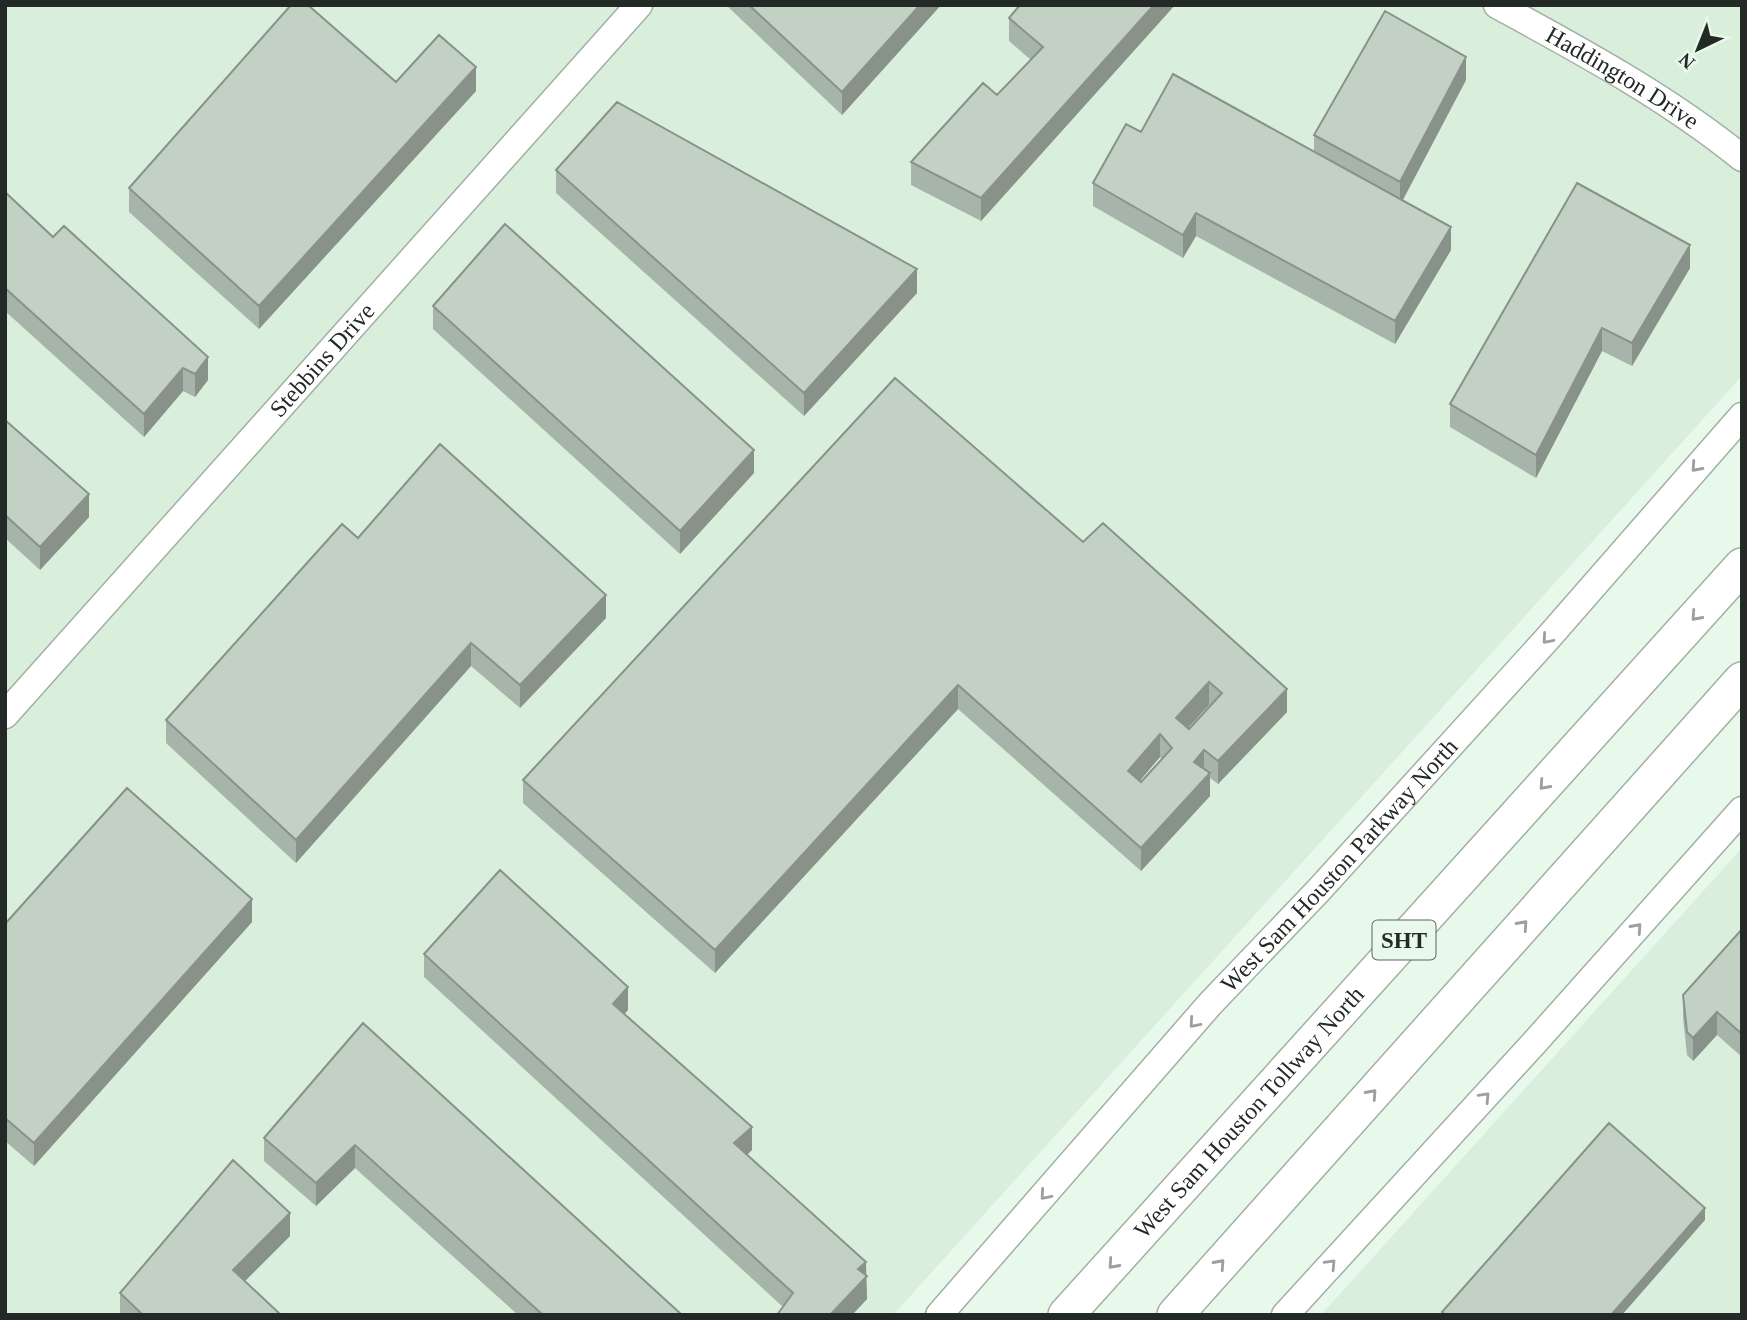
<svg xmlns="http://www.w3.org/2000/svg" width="1747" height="1320" font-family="Georgia,serif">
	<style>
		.built { fill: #d9efdc }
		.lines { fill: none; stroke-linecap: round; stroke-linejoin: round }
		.secondary-casing { stroke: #a1b0a3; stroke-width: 29 }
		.highway-casing { stroke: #a1b0a3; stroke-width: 38 }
		.secondary { stroke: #fff; stroke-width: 26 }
		.highway { stroke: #fff; stroke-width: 35 }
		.wall { fill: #a7b4a9; fill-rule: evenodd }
		.shaded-wall { fill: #889289 }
		.building { fill: #c2d1c4; stroke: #889289; stroke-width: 2; fill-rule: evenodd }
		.oneway { stroke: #9c9f9c }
		.labels { text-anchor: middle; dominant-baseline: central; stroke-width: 5; stroke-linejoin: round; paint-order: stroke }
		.shield { fill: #e8f8ea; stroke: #5e675f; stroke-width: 2 }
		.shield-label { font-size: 23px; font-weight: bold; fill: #232924 }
		.street-label { font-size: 24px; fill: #232924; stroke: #e8f8ea }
	</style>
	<rect width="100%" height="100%" fill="#e8f8ea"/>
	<path class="built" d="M5,5h1737v371l-849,939h-888z
		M1742,848v467h-421z"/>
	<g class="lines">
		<g class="secondary-casing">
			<g id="secondary">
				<path id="s1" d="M1497,5c84,46 170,92 245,153"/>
				<path id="s2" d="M5,715l634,-710"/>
				<path id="s3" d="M939,1315l271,-311 108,-113 230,-253 194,-222"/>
				<path d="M1285,1315l250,-273 207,-232"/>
			</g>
		</g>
		<g class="highway-casing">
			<g id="highway">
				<path id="s4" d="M1066,1315l676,-749"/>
				<path d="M1175,1315l567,-635"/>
			</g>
		</g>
		<use href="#secondary" class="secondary"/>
		<use href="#highway" class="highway"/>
	</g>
	<path class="wall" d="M726,5h215l-99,110z
		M1175,5l-194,216 -70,-36v-23l86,-67 34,-35 -22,-19v-23z
		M1466,80l-63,120 48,50 -56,94 -199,-108 -13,22 -90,-52v-23l48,-51 173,19v-16z
		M396,82l80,9 -217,238 -130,-117v-24z
		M556,170l361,123 -113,123 -248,-223z
		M5,192l203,188 -13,17 -12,-6 -39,46 -139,-126z
		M1690,268l-58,98 -30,-15 -66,127 -86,-51v-23z
		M433,306l321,167 -74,81 -247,-225z
		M5,420l84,97 -49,53 -35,-32z
		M358,538l248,80 -86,90 -49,-42 -175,197 -130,-120v-23z
		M1083,542l204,170 -69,72 -8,-6v18l-69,75 -183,-162 -243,264 -192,-170v-23zM1209,705l1,1 -21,23 -1,-1zM1160,757l2,2 -21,23 -2,-1z
		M252,922l-218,244 -29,-25v-217z
		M1742,929v128l-25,-22 -24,26 -6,-6 -4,-37v-23z
		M424,954l204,56 -4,4 128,136 -5,5 119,120 1,24 -15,16h-75l6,-8 -359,-330z
		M363,1023l319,292h-164l-163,-147 -39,38 -52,-45v-23z
		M290,1236l-45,45 36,34h-161v-22z"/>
	<path class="shaded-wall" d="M920,5h21l-99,110v-23z
		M1154,5h21l-194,216v-23z
		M1466,57v23l-66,125v-23z
		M476,67v24l-217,238v-23z
		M1196,213v23l-13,22v-23z
		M1451,227v23l-56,94v-23z
		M1690,245v23l-58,98v-23z
		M917,269v24l-113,123v-23z
		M1602,328v23l-66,127v-23z
		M208,357v23l-13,17v-23z
		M183,368v23l-39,46v-23z
		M754,450v23l-74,81v-23z
		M89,494v23l-49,53v-23z
		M606,595v23l-86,90v-23z
		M471,643v23l-175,197v-23z
		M1209,682v23l-33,36v-23z
		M958,685v24l-243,264v-23z
		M1287,689v23l-69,72v-23z
		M1160,734v23l-32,38v-24z
		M1204,750v23l-10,-11z
		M1210,773v23l-69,75v-23z
		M252,899v23l-218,244v-23z
		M628,987v23l-15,17v-23z
		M1717,1012v23l-24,26v-23z
		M752,1127v23l-18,16v-23z
		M355,1145v23l-39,38v-23z
		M1705,1208v12l-83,95h-11z
		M290,1213v23l-57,57v-23z
		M866,1262l1,37 -15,16h-22l28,-46z"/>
	<path class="building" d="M291,5h17l88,77 43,-47 37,32 -217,239 -130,-118z
		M749,5h171l-78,87z
		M1020,5h134l-173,193 -70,-36 72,-79 14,12 46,-48 -34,-29z
		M1385,11l81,46 -66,125 -86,-47z
		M1173,74l278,153 -56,94 -199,-108 -13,22 -90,-52 33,-59 15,8z
		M617,102l300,167 -113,124 -248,-223z
		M1577,183l113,62 -58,98 -30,-15 -66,127 -86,-51z
		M5,192l48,45 11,-11 144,131 -13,17 -12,-6 -39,46 -139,-126z
		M505,224l249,226 -74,81 -247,-225z
		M895,378l188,164 20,-19 184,166 -69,72 -14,-11 -10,12 16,11 -69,75 -183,-163 -243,265 -192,-170zM1209,682l13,11 -33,36 -13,-11zM1160,734l12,14 -31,34 -13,-11z
		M5,420l84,74 -49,53 -35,-32z
		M440,444l166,151 -86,90 -49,-42 -175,197 -130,-120 176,-196 16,14z
		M127,788l125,111 -218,244 -29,-25v-194z
		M500,870l128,117 -15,17 139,123 -18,16 132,119 -8,7 9,7 -37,39h-53l16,-22 -369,-339z
		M1742,929v105l-25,-22 -24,26 -6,-6 -4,-37z
		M363,1023l319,292h-139l-188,-170 -39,38 -52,-45z
		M1609,1123l96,85 -94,107h-166l-3,-3z
		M233,1160l57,53 -57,57 48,45h-138l-23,-22z"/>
	<defs><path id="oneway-chevron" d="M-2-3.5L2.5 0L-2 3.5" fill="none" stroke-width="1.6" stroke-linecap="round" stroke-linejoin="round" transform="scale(1.75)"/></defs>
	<g class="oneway">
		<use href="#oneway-chevron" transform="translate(1696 467) rotate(132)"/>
		<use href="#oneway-chevron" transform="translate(1696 616) rotate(132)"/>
		<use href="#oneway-chevron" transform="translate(1547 639) rotate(131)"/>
		<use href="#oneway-chevron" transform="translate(1544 785) rotate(132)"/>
		<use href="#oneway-chevron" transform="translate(1523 925) rotate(-48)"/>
		<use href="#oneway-chevron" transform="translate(1637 928) rotate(-48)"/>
		<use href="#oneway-chevron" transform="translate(1194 1023) rotate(131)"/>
		<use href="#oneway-chevron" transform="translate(1372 1094) rotate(-48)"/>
		<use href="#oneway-chevron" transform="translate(1485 1097) rotate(-47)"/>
		<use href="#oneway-chevron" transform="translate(1045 1195) rotate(131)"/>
		<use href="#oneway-chevron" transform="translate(1113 1264) rotate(132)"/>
		<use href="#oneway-chevron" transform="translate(1220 1264) rotate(-48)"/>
		<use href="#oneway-chevron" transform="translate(1331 1264) rotate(-47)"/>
	</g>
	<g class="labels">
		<rect class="shield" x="1372.5" y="920.5" width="63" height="39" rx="5"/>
		<g class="shield-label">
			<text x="1404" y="940">SHT</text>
		</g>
		<g class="street-label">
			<text stroke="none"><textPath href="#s1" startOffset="145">Haddington Drive</textPath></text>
			<text stroke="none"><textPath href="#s2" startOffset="476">Stebbins Drive</textPath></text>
			<text stroke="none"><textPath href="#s3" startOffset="602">West Sam Houston Parkway North</textPath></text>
			<text stroke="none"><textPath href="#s4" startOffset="273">West Sam Houston Tollway North</textPath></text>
		</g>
	</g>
	<rect width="1747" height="1320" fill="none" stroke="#232924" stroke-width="14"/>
	<g transform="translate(1698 49) rotate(223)" stroke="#e8f8ea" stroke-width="5" paint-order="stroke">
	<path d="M0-5L12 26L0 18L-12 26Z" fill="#232924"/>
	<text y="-10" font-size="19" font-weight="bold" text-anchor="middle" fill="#232924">N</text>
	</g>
</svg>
